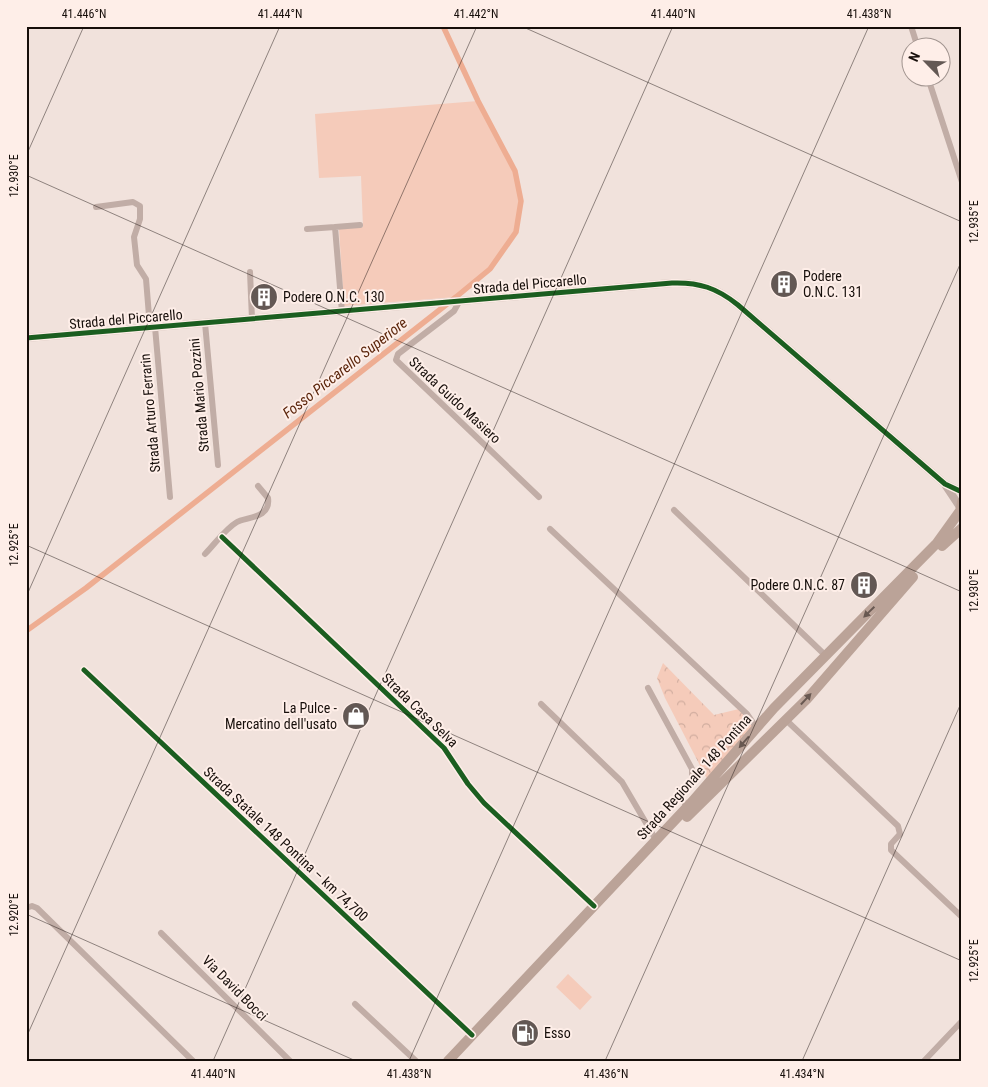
<svg xmlns="http://www.w3.org/2000/svg" width="988" height="1087" font-family="'Roboto Condensed',sans-serif">
	<style>
		.grass { fill: #f5cbba }
		.park { fill: url(#park-crowns) }
		.lines { fill: none; stroke-linecap: round; stroke-linejoin: round }
		.canal { stroke: #eead92; stroke-width: 5.5 }
		.minor { stroke: #c1ada6; stroke-width: 6 }
		.tertiary { stroke: #c1ada6; stroke-width: 8 }
		.primary { stroke: #bba398; stroke-width: 10 }
		.cycleway-casing { stroke: #feeee8; stroke-width: 8 }
		.cycleway { stroke: #1b5e20; stroke-width: 5 }
		.oneway { fill: #685851 }
		.ticks { fill: none; stroke: #160e0a; stroke-width: 1; stroke-opacity: 0.45 }
		.labels { text-anchor: middle; dominant-baseline: central; stroke-width: 4; stroke-linejoin: round; paint-order: stroke }
		.poi-label { font-size: 14px; fill: #160e0a; stroke: #feeee8; text-anchor: start }
		.street-label { font-size: 14px; fill: #160e0a; stroke: #feeee8 }
		.water-label { font-size: 15px; font-style: italic; fill: #5b250b; stroke: #feeee8 }
		.neatline { fill: none; stroke: #160e0a; stroke-width: 2 }
		.ticks-label { font-size: 12px; text-anchor: middle; fill: #160e0a }
	</style>
	<defs>
		<pattern id="park-crowns" width="20" height="18" patternUnits="userSpaceOnUse" patternTransform="scale(1.25)"><rect width="20" height="18" fill="#f5cbba"/><path d="M2 6a3 3 0 1 1 6 0M12 15a3 3 0 1 1 6 0" fill="none" stroke="#d1ad9f"/></pattern>
	</defs>
	<rect width="100%" height="100%" fill="#f1e2dc"/>
	<path class="grass" d="M478,101l37,70 6,30 -5,31 -26,37 -34,28 -112,9 -5,-77 24,-2 -2,-51 -42,2 -4,-64z
		M568,974l24,23 -12,13 -24,-23z"/>
	<path class="park" d="M663,663l51,52 25,-6 14,16 -46,54 -42,-81 -8,-20z"/>
	<g class="lines">
		<path class="canal" d="M26,631l60,-43 370,-291 34,-28 26,-37 5,-31 -6,-30 -37,-70 -35,-75"/>
		<path class="minor" d="M911,26l7,22
			M928,78l34,104
			M96,207l37,-5 7,4v13l-6,18 3,28 9,14 4,49
			M307,229l28,-2
			M250,272l2,47
			M459,302l-5,9 -56,43 -2,6 143,137
			M342,312l-7,-85 25,-2
			M205,323l13,142
			M155,327l15,170
			M674,510l151,145
			M550,529l197,185 9,13
			M222,537l222,211 24,36 16,19 110,103
			M205,554c10,-10 20,-25 32,-32 8,-5 34,-3 31,-24l-10,-12
			M84,670l388,365
			M648,688l44,81v10l-11,18 6,10
			M541,704l81,78 34,58
			M786,720l112,106 2,8 -9,10v6l71,67
			M26,908l6,-2 5,2 156,153
			M161,933l129,128
			M355,1004l61,57
			M924,1061l38,-40"/>
		<path class="tertiary" d="M26,338l646,-55c27,-1 45,5 66,22l207,179 17,8
			M946,486l14,21"/>
		<path class="primary" d="M942,546l20,-18
			M687,817l120,-118 106,-122
			M448,1061l243,-258 83,-95 163,-165 23,-32 2,-9"/>
		<g class="cycleway-casing">
			<path id="cycleway" d="M26,338l646,-55c27,-1 45,5 66,22l207,179 17,8
				M222,537l222,211 24,36 16,19 110,103
				M84,670l388,365"/>
		</g>
		<use href="#cycleway" class="cycleway"/>
	</g>
	<defs><path id="oneway-solid" d="M-6-.8H1V-3.2L6.5 0L1 3.2V.8H-6Z" transform="scale(1.25)"/></defs>
	<g class="oneway">
		<use href="#oneway-solid" transform="translate(869 612) rotate(136)"/>
		<use href="#oneway-solid" transform="translate(806 699) rotate(-47)"/>
		<use href="#oneway-solid" transform="translate(744 742) rotate(131)"/>
	</g>
	<path class="ticks" d="M521,26l441,196M26,156l58,-130M26,175l936,417M26,545l936,416M26,597l254,-571M26,914l330,147M26,1038l451,-1012M213,1061l460,-1035M409,1061l460,-1035M605,1061l357,-801M802,1061l160,-360"/>
	<defs>
		<g id="building-disc" transform="scale(1.4375)"><circle r="9.5" fill="#635854" stroke="#feeee8"/><path d="M-4-6H4V6H1V3H-1V6H-4ZM-2.5-4.3h1.7v1.8h-1.7ZM.8-4.3h1.7v1.8H.8ZM-2.5-1h1.7V.8h-1.7ZM.8-1h1.7V.8H.8Z" fill="#fff"/></g>
		<g id="shop-disc" transform="scale(1.4375)"><circle r="9.5" fill="#635854" stroke="#feeee8"/><path d="M-5-2.5h2.3a2.7 3.5 0 0 1 5.4 0H5L5.5 6h-11ZM-1.5-2.5h3a1.5 2.3 0 0 0-3 0Z" fill="#fff"/></g>
		<g id="fuel-disc" transform="scale(1.4375)"><circle r="9.5" fill="#635854" stroke="#feeee8"/><path d="M-5.5-6h7V0h2V4h1.3V-2.5L3-4.5l.8-.8L6-3V5H2.5V1h-1V6h-7ZM-4.2-4.7v3.2H.2V-4.7Z" fill="#fff"/></g>
	</defs>
	<g fill-rule="evenodd">
		<use href="#building-disc" x="784" y="284"/>
		<use href="#building-disc" x="264" y="297"/>
		<use href="#building-disc" x="864" y="585"/>
		<use href="#shop-disc" x="356" y="716"/>
		<use href="#fuel-disc" x="525" y="1033"/>
	</g>
	<g class="labels">
		<g class="poi-label">
			<text x="803" y="276">Podere<tspan x="803" dy="16">O.N.C. 131</tspan></text>
			<text x="283" y="297">Podere O.N.C. 130</text>
			<text x="845" y="585" text-anchor="end">Podere O.N.C. 87</text>
			<text x="337" y="708" text-anchor="end">La Pulce -<tspan x="337" dy="16">Mercatino dell'usato</tspan></text>
			<text x="544" y="1033">Esso</text>
		</g>
		<g class="street-label">
			<text transform="translate(530 284) rotate(-5)">Strada del Piccarello</text>
			<text transform="translate(126 319) rotate(-5)">Strada del Piccarello</text>
			<text transform="translate(199 395) rotate(-95)">Strada Mario Pozzini</text>
			<text transform="translate(455 400) rotate(43)">Strada Guido Masiero</text>
			<text transform="translate(150 413) rotate(-95)">Strada Arturo Ferrarin</text>
			<text transform="translate(420 710) rotate(44)">Strada Casa Selva</text>
			<text transform="translate(694 777) rotate(-48)">Strada Regionale 148 Pontina</text>
			<text transform="translate(286 844) rotate(43)">Strada Statale 148 Pontina – km 74,700</text>
			<text transform="translate(235 988) rotate(45)">Via David Bocci</text>
		</g>
		<g class="water-label">
			<text transform="translate(345 368) rotate(-38)">Fosso Piccarello Superiore</text>
		</g>
	</g>
	<rect width="988" height="1087" fill="none" stroke="#feeee8" stroke-width="55"/>
	<g transform="translate(926 62) rotate(294)"><circle r="24" fill="#feeee8" stroke="#a1948f"/>
	<path d="M0-4L9 19L0 12L-9 19Z" fill="#635854"/>
	<text y="-8" font-size="14" font-weight="bold" text-anchor="middle" fill="#160e0a">N</text>
	</g>
	<rect x="28" y="28" width="932" height="1032" class="neatline"/>
	<g class="ticks-label">
		<text x="84" y="18">41.446°N</text>
		<text x="280" y="18">41.444°N</text>
		<text x="476" y="18">41.442°N</text>
		<text x="673" y="18">41.440°N</text>
		<text x="869" y="18">41.438°N</text>
		<text transform="translate(14 176) rotate(-90)" y="4">12.930°E</text>
		<text transform="translate(974 222) rotate(-90)" y="4">12.935°E</text>
		<text transform="translate(14 545) rotate(-90)" y="4">12.925°E</text>
		<text transform="translate(974 591) rotate(-90)" y="4">12.930°E</text>
		<text transform="translate(14 915) rotate(-90)" y="4">12.920°E</text>
		<text transform="translate(974 961) rotate(-90)" y="4">12.925°E</text>
		<text x="213" y="1078">41.440°N</text>
		<text x="409" y="1078">41.438°N</text>
		<text x="606" y="1078">41.436°N</text>
		<text x="802" y="1078">41.434°N</text>
	</g>
</svg>
